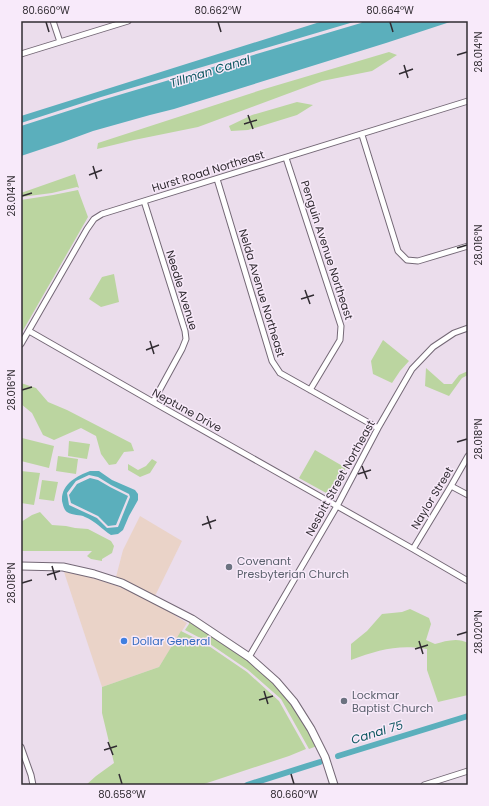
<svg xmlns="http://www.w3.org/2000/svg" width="489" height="806" font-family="Poppins,sans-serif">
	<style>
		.commercial { fill: #ead3c8 }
		.green { fill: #bbd5a0 }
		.water { fill: #5bafbc; fill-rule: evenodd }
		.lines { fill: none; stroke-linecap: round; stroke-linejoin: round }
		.canal { stroke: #5bafbc; stroke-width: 6 }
		.street-casing { stroke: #746876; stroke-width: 7 }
		.secondary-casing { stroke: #746876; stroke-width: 9 }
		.street { stroke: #fff; stroke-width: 5 }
		.secondary { stroke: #fff; stroke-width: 7 }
		.ticks { fill: none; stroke: #312c32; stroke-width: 1.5 }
		.worship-dot { fill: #6b7280; stroke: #f8eafa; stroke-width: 1.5 }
		.shop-dot { fill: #3f7fe0; stroke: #f8eafa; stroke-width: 1.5 }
		.labels { text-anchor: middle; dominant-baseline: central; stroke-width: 3; stroke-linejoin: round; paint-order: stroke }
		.street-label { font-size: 11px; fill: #312c32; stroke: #f8eafa }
		.worship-label { font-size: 11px; fill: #5b616d; stroke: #f8eafa; text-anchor: start }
		.shop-label { font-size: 11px; fill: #366cbe; stroke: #f8eafa; text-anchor: start }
		.water-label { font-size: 12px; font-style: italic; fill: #105962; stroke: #f8eafa }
		.neatline { fill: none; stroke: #312c32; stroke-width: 1.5 }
		.ticks-label { font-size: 10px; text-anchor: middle; fill: #312c32 }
	</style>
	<rect width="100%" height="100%" fill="#ebddec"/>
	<path class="commercial" d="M140,516l42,25 -27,55 -27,-14 -12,-5 7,-27z
		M64,572l22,4 31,10 17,7 29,15 24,15 -28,44 -57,20z"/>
	<path class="green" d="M389,52l8,3 -25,16 -50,10 -124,46 -64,13 -37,9 1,-6 163,-53z
		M297,102l16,3 -16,10 -49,15 -17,1 -2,-5 23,-11z
		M75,174l4,14 -2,-1 -25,6 -31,4v-4z
		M78,190l10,27 -67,117v-134l32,-5z
		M114,274l5,28 -18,5 -12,-8 13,-22z
		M383,340l26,21 -9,10 -8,12 -19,-9 -2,-13z
		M426,368l18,16h8l7,-9 9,-4v4l-6,3 -13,18 -24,-10z
		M21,383l15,5 12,14 19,8 64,33 3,8 -10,1 -8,12 -7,1 -8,-11 -5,-18 -15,-8 -27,12 -11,-5 -11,-22 -11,-9z
		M22,438l32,8 -5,22 -28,-7z
		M69,441l21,3 -3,15 -19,-3z
		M315,450l31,18 -18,26 -29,-16z
		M58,456l20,3 -2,15 -20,-3z
		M152,459l5,3 -7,11 -10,4 -12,-7v-6l10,6 8,-4z
		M21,471l19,2 -6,32 -13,-2z
		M42,480l16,2 -4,19 -15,-2z
		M40,512l12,13 14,1 9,2 13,1 23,12 3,5 -2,7 -10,6v2l-11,-2 -4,-3 5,-5h-71v-29l11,-7z
		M410,609l19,9 2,6 -5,16 9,4c10,-3 23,-7 33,-1v52l-30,7 -11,-32v-21c-29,-5 -49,1 -76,11v-16l16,-13 15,-17 20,-2z
		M189,622l59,37 26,24 17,21 18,26 8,16 -8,3 -28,-50 -33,-29 -44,-30 -19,-10 4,-6z
		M181,631l22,11 44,30 32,29 27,48 -17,7 -88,29h-115l10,-9 18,-13 -12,-50v-26l57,-20z"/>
	<path class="water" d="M323,21h34l-256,76 -80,26v-7z
		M363,21h90l-67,22 -212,66 -24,6 -57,16 -30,11 -42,14v-30l81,-26 259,-77z
		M90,471h9l13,9 23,10 3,4v6l-9,16 -6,14 -5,4 -7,1c-8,-5 -17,-15 -26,-18 -5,-3 -12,-1 -18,-5 -3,-2 -4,-7 -5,-11 -1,-17 15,-25 28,-30zM89,475l9,2 13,8 18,9 1,3 -12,30 -11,1 -10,-10 -28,-13 -2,-12 9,-12z
		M90,478l8,2 12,7 18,9 -12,29 -8,1 -10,-10 -27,-13 -2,-8 8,-11z"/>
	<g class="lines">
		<path class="canal" d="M338,756l130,-40
			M247,785l73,-23"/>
		<g class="street-casing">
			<path id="street" d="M53,21l7,21
				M21,54l107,-33
				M362,135l36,116 9,9 11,1 50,-15
				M286,158l55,168 -1,14 -30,50
				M217,179l55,182 8,12 98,55
				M144,201l41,130 1,8 -4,10 -29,53
				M29,331l124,71 260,147 55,32
				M21,344l66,-115 7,-10 8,-5 366,-113
				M451,486l17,9
				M413,549l38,-63 17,-30
				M249,657l88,-151 41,-78 34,-59 21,-22 21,-14 14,-5
				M21,747l10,28 2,10
				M424,785l44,-14"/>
		</g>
		<g class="secondary-casing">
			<path id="secondary" d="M21,566l42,1 31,7 28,9 70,36 57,38 27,24 18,21 17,27 14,28 9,28"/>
		</g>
		<use href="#street" class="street"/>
		<use href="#secondary" class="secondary"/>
	</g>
	<path class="ticks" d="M46,22l3,10M218,22l3,10M390,22l3,10M457,55l10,-3M404,65l4,13M399,74l14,-5M248,115l5,14M244,124l13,-4M93,166l4,13M89,175l13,-5M22,196l10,-3M457,248l10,-3M305,290l5,14M301,299l13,-4M150,341l4,13M146,350l13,-5M22,390l10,-3M457,442l10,-3M362,466l5,13M358,474l13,-4M207,516l4,13M202,525l14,-5M52,566l4,14M47,575l13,-4M22,583l10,-3M457,635l10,-3M419,641l4,13M415,649l13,-4M264,691l4,13M259,700l14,-4M108,742l5,13M104,750l13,-4M119,774l3,10M291,774l3,10"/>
	<g class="worship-dot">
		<circle cx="229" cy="567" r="4"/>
		<circle cx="344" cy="701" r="4"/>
	</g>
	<circle class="shop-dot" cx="124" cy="641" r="4"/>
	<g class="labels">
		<g class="street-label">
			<text transform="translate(208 171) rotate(-17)">Hurst Road Northeast</text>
			<text transform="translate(327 250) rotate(72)">Penguin Avenue Northeast</text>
			<text transform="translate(182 290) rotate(73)">Needle Avenue</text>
			<text transform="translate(262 293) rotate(73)">Nelda Avenue Northeast</text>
			<text transform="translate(187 410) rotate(29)">Neptune Drive</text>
			<text transform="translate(340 478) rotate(-61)">Nesbitt Street Northeast</text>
			<text transform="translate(432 498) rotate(-59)">Naylor Street</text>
		</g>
		<g class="worship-label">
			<text x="237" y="561">Covenant<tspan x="237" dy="13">Presbyterian Church</tspan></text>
			<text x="352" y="695">Lockmar<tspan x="352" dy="13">Baptist Church</tspan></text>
		</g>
		<g class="shop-label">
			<text x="132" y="641">Dollar General</text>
		</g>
		<g class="water-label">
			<text transform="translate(210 71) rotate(-17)">Tillman Canal</text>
			<text transform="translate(377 732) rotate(-17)">Canal 75</text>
		</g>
	</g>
	<rect width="489" height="806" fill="none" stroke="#f8eafa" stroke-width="44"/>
	<rect x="22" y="22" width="445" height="762" class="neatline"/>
	<g class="ticks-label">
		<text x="46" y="14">80.660°W</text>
		<text x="218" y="14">80.662°W</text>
		<text x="390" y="14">80.664°W</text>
		<text transform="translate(478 52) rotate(-90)" y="4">28.014°N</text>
		<text transform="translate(11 196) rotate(-90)" y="4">28.014°N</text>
		<text transform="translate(478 245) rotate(-90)" y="4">28.016°N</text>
		<text transform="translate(11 390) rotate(-90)" y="4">28.016°N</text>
		<text transform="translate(478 439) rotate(-90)" y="4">28.018°N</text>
		<text transform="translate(11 583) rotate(-90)" y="4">28.018°N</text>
		<text transform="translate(478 632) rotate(-90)" y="4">28.020°N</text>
		<text x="122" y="798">80.658°W</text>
		<text x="294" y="798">80.660°W</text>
	</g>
</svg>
